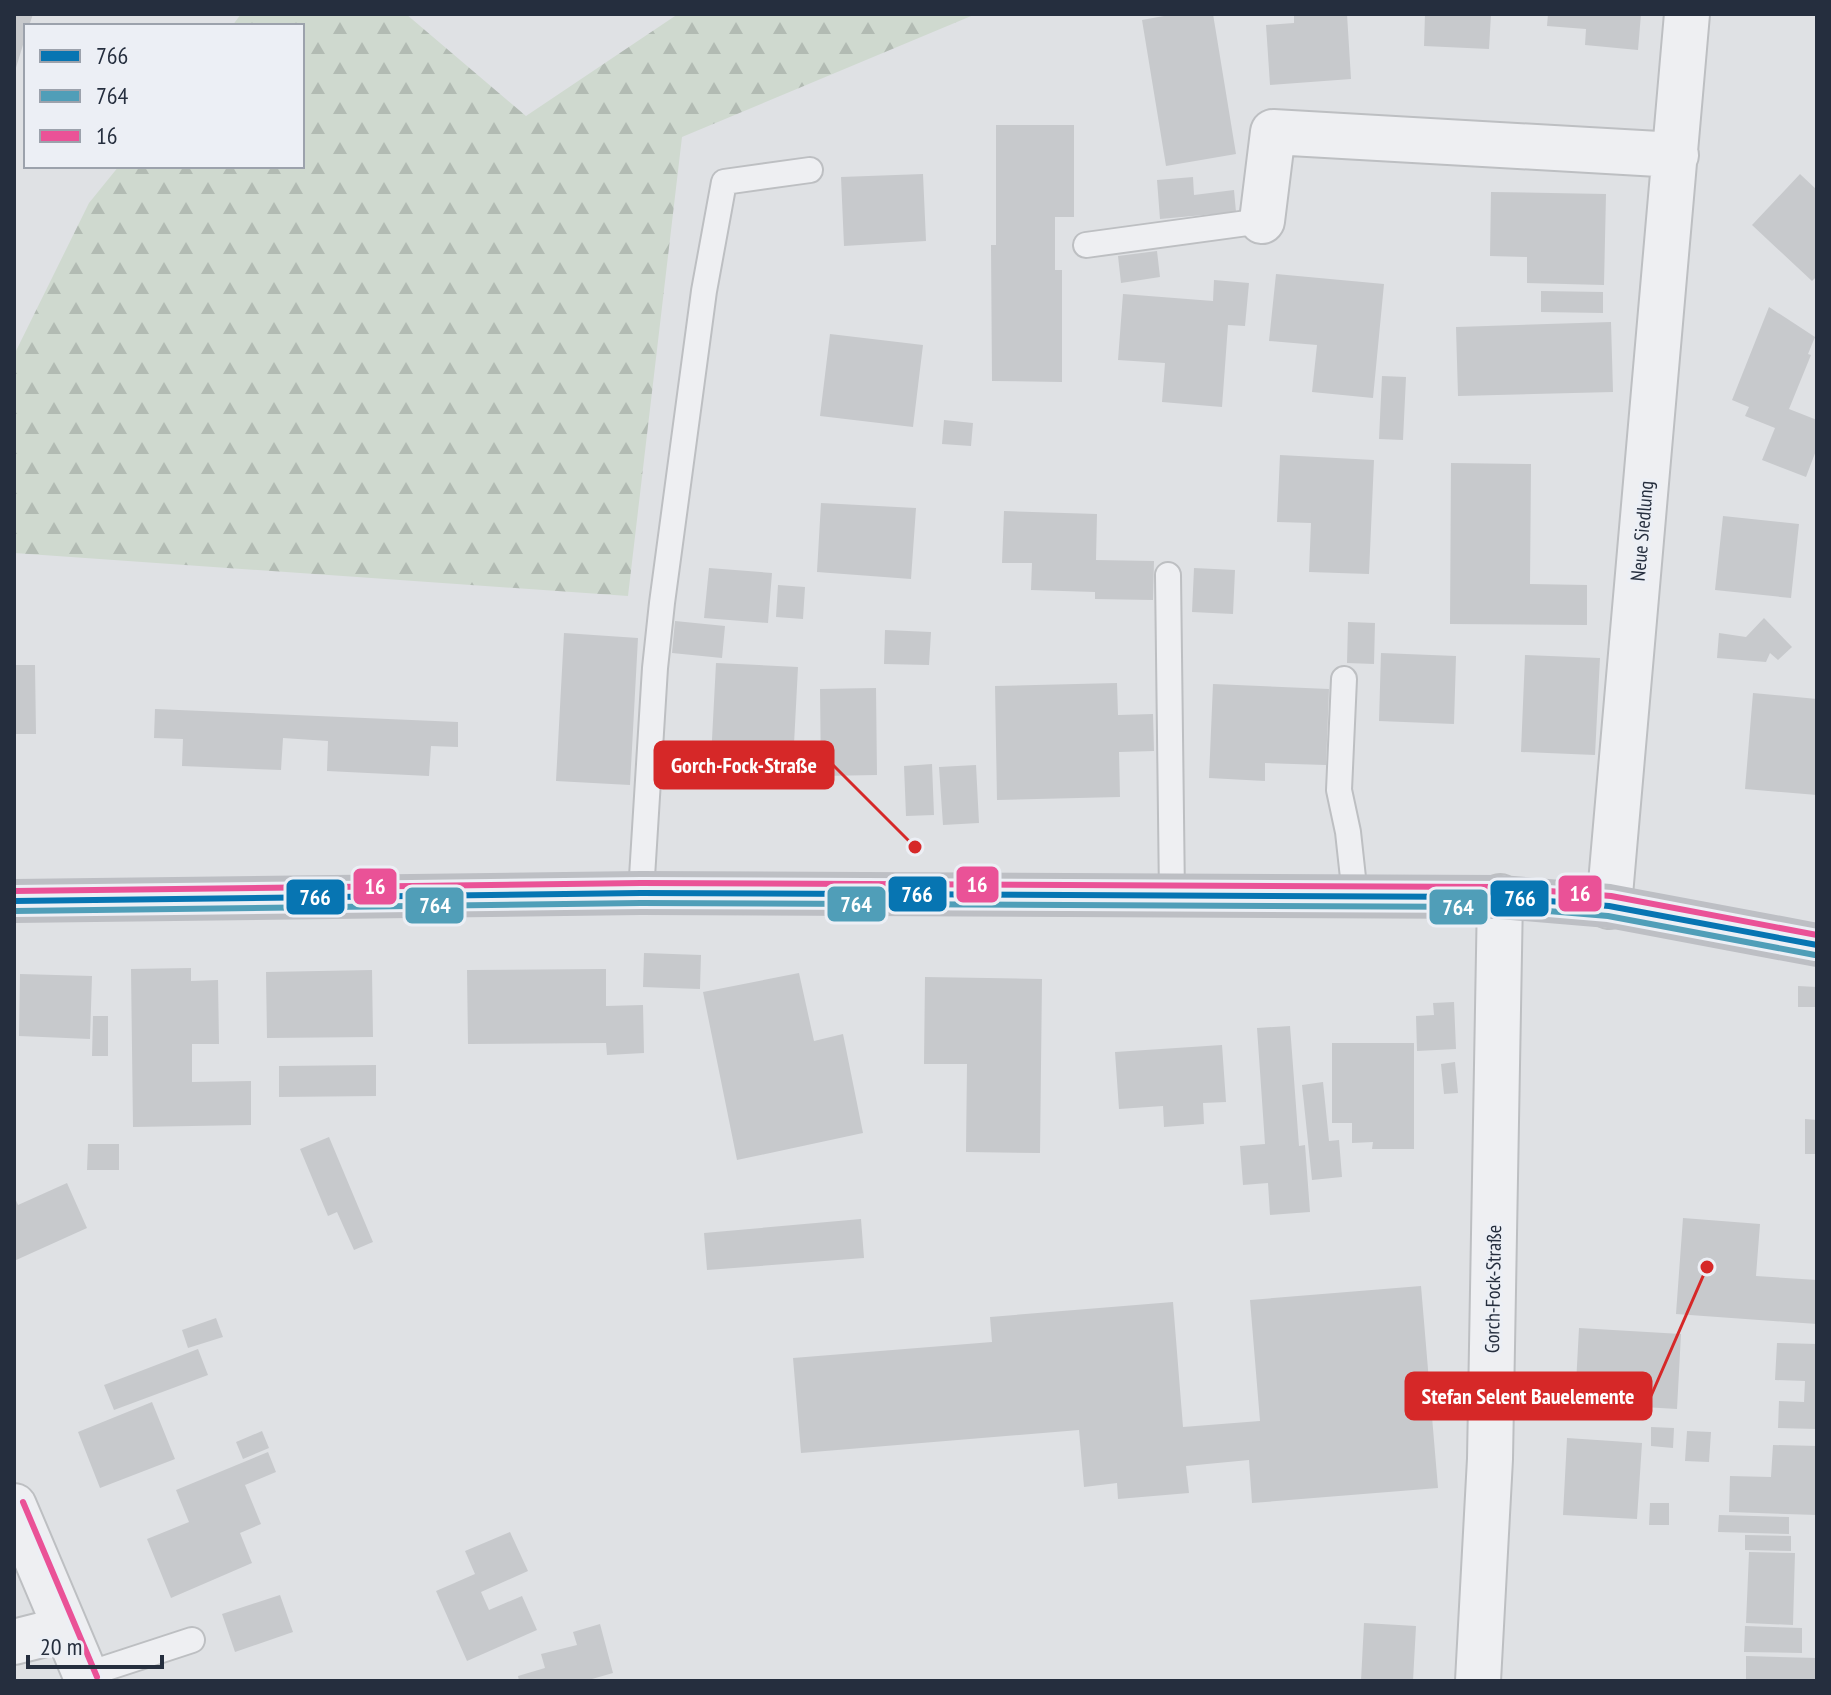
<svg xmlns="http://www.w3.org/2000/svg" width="1831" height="1695" font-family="'PT Sans Narrow',sans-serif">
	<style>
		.forest { fill: url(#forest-firs) }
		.building { fill: #c7c9cc }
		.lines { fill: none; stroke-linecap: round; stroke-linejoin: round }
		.service-casing { stroke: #bdbfc2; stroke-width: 28 }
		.minor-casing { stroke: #bdbfc2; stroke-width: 48 }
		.service { stroke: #eeeff2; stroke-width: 24 }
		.minor { stroke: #eeeff2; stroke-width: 44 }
		.secondary { stroke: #bdbfc4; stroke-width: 44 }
		.bus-1-casing { stroke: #eceff5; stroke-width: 12 }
		.bus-2-casing { stroke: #eceff5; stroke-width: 12 }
		.bus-3-casing { stroke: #eceff5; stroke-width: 12 }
		.bus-1 { stroke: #0775b2; stroke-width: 6 }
		.bus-2 { stroke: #509eb8; stroke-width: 6 }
		.bus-3 { stroke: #ea5297; stroke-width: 6 }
		.labels { text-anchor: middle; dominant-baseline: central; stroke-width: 7; stroke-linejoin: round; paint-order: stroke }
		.street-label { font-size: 20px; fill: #252e3e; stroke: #eceff5 }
		.leader { fill: none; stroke: #d62828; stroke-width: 3 }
		.callout-dot { fill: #d62828; stroke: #eceff5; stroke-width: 3 }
		.callout { fill: #d62828; stroke: #d62828; stroke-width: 3 }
		.callout-label { font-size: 22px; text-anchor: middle; font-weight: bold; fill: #fff }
		.line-badge { stroke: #eceff5; stroke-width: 3 }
		.badge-label { font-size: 22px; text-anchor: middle; font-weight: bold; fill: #fff }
	</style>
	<defs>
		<pattern id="forest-firs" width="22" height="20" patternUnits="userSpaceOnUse" patternTransform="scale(2)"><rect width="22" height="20" fill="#cfd9cf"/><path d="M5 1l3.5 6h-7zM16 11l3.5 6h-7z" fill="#b2bbb3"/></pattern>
	</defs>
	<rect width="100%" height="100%" fill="#dfe1e4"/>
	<path class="forest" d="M241,14h165l120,102 152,-102h298l-294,123 -54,459 -614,-43v-198l75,-152 30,-37h183v-140h-70z"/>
	<path class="building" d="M14,14h19l-4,12h-3v9l-11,36z
		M1175,14h38l23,140 -70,12 -24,-146z
		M1294,14h53l4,65 -81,6 -4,-60 28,-2z
		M1425,14h66l-2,35 -65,-3z
		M1548,14h93l-3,36 -53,-5 1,-16 -39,-3z
		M996,125h78v92h-19v53h7v112l-70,-1 -1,-136h5z
		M923,174l3,67 -82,5 -3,-69z
		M1800,174l17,16v86l-5,5 -60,-56z
		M1193,177l1,18 40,-5 2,22 -76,7 -3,-39z
		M1491,192l115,2 -2,91 -77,-2v-26l-37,-1z
		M1157,251l3,26 -39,6 -3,-27z
		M1276,274l108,10 -11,114 -61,-6 5,-47 -48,-4z
		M1214,280l35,3 -4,43 -17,-1 -6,82 -60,-5 3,-39 -47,-3 5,-66 90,7z
		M1541,291l62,1v21l-62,-1z
		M1769,307l46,30 -7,17 3,1 -22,54 28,11v28l-11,29 -44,-17 13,-32 -30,-12 4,-9 -17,-7z
		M1611,322l2,70 -155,4 -2,-69z
		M830,334l93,11 -10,82 -93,-11z
		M1382,376l24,1 -3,63 -24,-1z
		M944,420l29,3 -2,23 -29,-2z
		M1280,455l94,5 -5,114 -60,-2 2,-49 -34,-1z
		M1451,463l80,1 -1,120 57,1v40l-137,-1z
		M821,503l95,5 -5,71 -94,-7z
		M1004,511l93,3 -1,46 58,1 -1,39 -58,-1v-7l-64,-2 1,-27h-30z
		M1723,516l76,8 -8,74 -76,-8z
		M709,568l63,5 -4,50 -64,-5z
		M1194,568l41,2 -2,44 -41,-2z
		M778,585l27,2 -2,32 -27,-2z
		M1764,618l28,29 -14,13 -8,-7 -4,9 -49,-4 2,-25 27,4z
		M675,621l50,5 -3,32 -50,-5z
		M1348,622l27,1 -1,41 -27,-1z
		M885,630l46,2 -2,33 -45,-1z
		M564,633l74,5 -8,147 -74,-4z
		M1381,653l75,3 -2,68 -75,-3z
		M1525,655l75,3 -5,97 -74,-3z
		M716,663l82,4 -6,116 -82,-5z
		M14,665h21l1,69h-22z
		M1117,683l1,32 35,-1 1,37 -35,1 1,45 -123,3 -2,-114z
		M1213,684l116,5 -3,76 -61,-2v18l-56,-3z
		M876,688l1,87 -56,1 -1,-87z
		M1753,693l64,6v96l-72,-6z
		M155,709l303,13v25l-27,-1 -2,30 -102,-5 1,-30 -45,-3 -2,32 -99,-4 1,-27 -29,-1z
		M932,764l2,51 -28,1 -2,-50z
		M976,765l3,58 -36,2 -4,-58z
		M644,953l57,2 -1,34 -57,-2z
		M191,968v13l27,-1 1,64h-27v38l59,-1v44l-118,2 -2,-158z
		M606,969v37l37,-1 1,48 -37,2 -1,-12 -138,1 -1,-74z
		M372,970l1,67 -106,1 -1,-66z
		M799,973l15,68 29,-7 20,99 -126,27 -34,-168z
		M20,974l72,2 -2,63 -71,-3z
		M925,977l117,2 -2,174 -74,-1 1,-88h-43z
		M1798,986l19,1 -1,20h-18z
		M1454,1002l2,47 -39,2 -1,-35 18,-1 -1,-12z
		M93,1016h15v40h-16z
		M1290,1026l9,120 6,-1 5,67 -40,3 -2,-32 -25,2 -3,-39 25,-2 -8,-116z
		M1332,1043h82v106h-42l1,-7 -21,1v-20h-20z
		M1222,1045l4,57 -23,1 1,21 -40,3 -1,-21 -44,3 -4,-57z
		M1455,1062l3,31 -14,1 -3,-30z
		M376,1065v31l-97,1v-31z
		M1323,1082l6,59 10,-1 3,37 -30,3 -10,-95z
		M1805,1119l12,1v34h-12z
		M329,1137l44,105 -19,8 -17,-38 -9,4 -28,-67z
		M88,1144h31v26h-32z
		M67,1183l20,45 -73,33v-65l4,9z
		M1683,1218l77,6 -4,52 61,4v44l-141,-10z
		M861,1219l3,39 -157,12 -3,-37z
		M1421,1286l17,202 -186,15 -3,-43 -63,6 3,27 -71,6 -1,-16 -33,4 -5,-57 -278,23 -8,-95 199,-16 -2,-25 183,-15 10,125 77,-6 -10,-121z
		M216,1318l7,19 -35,11 -6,-18z
		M1579,1328l102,6 -4,75 -102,-6z
		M1777,1343l40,1v85l-39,-1 1,-27 25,1 1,-21 -30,-1z
		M198,1349l10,26 -94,35 -10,-25z
		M152,1402l23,57 -75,29 -22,-56z
		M1651,1427l23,1 -1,20 -22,-2z
		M262,1431l7,17 -26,11 -7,-17z
		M1687,1431l24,1 -2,30 -24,-1z
		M1567,1438l75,5 -5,76 -74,-4z
		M1773,1445l44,1v69l-88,-3 1,-36 41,1z
		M268,1452l8,20 -31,13 16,39 -21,9 12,30 -81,35 -24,-59 42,-17 -13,-32z
		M1650,1503h19v22h-20z
		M1719,1515l70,2v17l-71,-2z
		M510,1532l18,39 -47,21 8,18 33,-14 15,34 -70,31 -31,-70 39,-17 -10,-23z
		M1745,1535l46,1v15l-46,-1z
		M1749,1552l46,1 -2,72 -47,-2z
		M280,1595l13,37 -58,20 -13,-38z
		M1364,1623l52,3 -3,55h-52z
		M600,1624l13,49 -28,8h-66l-1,-5 27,-8 -4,-14 36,-9 -4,-13z
		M1745,1626l57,2v25l-58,-1z
		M1746,1656l71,2v23h-71z"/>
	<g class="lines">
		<g class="service-casing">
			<path id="service" d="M1086,245l176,-24
				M1168,575l4,321
				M1344,679l-5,111 9,42 7,64
				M641,893l14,-225 7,-65 42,-312 20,-109 86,-12
				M85,1675l107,-35"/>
		</g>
		<g class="minor-casing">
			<path id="minor" d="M1262,221l11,-89 403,23
				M1609,906l78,-892
				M14,1506l74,175
				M14,1642l51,-13
				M1478,1681l12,-222 10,-562"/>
		</g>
		<use href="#service" class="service"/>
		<use href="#minor" class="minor"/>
		<path class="secondary" d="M14,901l627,-8 859,4 109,9 208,39"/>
		<g class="bus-1-casing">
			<path id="bus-1" d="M14,901l627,-8 859,4 109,9 208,39"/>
		</g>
		<g class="bus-2-casing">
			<path id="bus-2" d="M14,911l627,-8 859,4 108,9 207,39"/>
		</g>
		<g class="bus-3-casing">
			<path id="bus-3" d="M14,891l627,-8 859,4 111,9 206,39
				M23,1502l74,175"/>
		</g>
		<use href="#bus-1" class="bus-1"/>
		<use href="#bus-2" class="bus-2"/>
		<use href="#bus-3" class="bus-3"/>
	</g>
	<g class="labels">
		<g class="street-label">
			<text transform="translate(1642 531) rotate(-85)">Neue Siedlung</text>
			<text transform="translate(1493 1289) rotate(-89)">Gorch-Fock-Straße</text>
		</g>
	</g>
	<path class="leader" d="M915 847L833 765M1707 1267L1651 1396"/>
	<g class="callout-dot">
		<circle cx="915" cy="847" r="8"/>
		<circle cx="1707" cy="1267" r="8"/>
	</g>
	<g class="callout">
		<rect x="655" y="742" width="178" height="46" rx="8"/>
		<rect x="1406" y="1373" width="245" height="46" rx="8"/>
	</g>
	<g class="callout-label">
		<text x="744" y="773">Gorch-Fock-Straße</text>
		<text x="1528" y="1404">Stefan Selent Bauelemente</text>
	</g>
	<g class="line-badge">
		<rect x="955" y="865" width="45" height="39" rx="8" fill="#ea5297"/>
		<rect x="352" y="867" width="46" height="39" rx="8" fill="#ea5297"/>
		<rect x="1557" y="874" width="46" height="39" rx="8" fill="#ea5297"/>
		<rect x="887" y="875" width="61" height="38" rx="8" fill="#0775b2"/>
		<rect x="285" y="878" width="61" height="38" rx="8" fill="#0775b2"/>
		<rect x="1489" y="879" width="61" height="39" rx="8" fill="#0775b2"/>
		<rect x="826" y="885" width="61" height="38" rx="8" fill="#509eb8"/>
		<rect x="404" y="886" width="61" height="39" rx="8" fill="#509eb8"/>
		<rect x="1428" y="888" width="61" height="38" rx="8" fill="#509eb8"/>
	</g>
	<g class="badge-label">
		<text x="977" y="892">16</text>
		<text x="375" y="894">16</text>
		<text x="1580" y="901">16</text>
		<text x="917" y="902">766</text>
		<text x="315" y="905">766</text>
		<text x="1520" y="906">766</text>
		<text x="856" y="912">764</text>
		<text x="435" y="913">764</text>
		<text x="1458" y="915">764</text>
	</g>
	<rect width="1831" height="1695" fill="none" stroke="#252e3e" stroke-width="32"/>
	<rect x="24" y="24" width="280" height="144" fill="#eceff5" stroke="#9ca2ac" stroke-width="2"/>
	<rect x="40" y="50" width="40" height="12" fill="#0775b2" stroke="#9ca2ac" stroke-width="2"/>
	<text x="96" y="64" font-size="24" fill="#252e3e">766</text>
	<rect x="40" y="90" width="40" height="12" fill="#509eb8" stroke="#9ca2ac" stroke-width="2"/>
	<text x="96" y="104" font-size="24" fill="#252e3e">764</text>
	<rect x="40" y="130" width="40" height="12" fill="#ea5297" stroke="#9ca2ac" stroke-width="2"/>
	<text x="96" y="144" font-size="24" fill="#252e3e">16</text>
	<path d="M28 1655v12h134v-12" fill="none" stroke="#252e3e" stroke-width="4"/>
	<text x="40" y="1655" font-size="24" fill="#252e3e" stroke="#eceff5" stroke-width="6" paint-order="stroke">20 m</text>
</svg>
